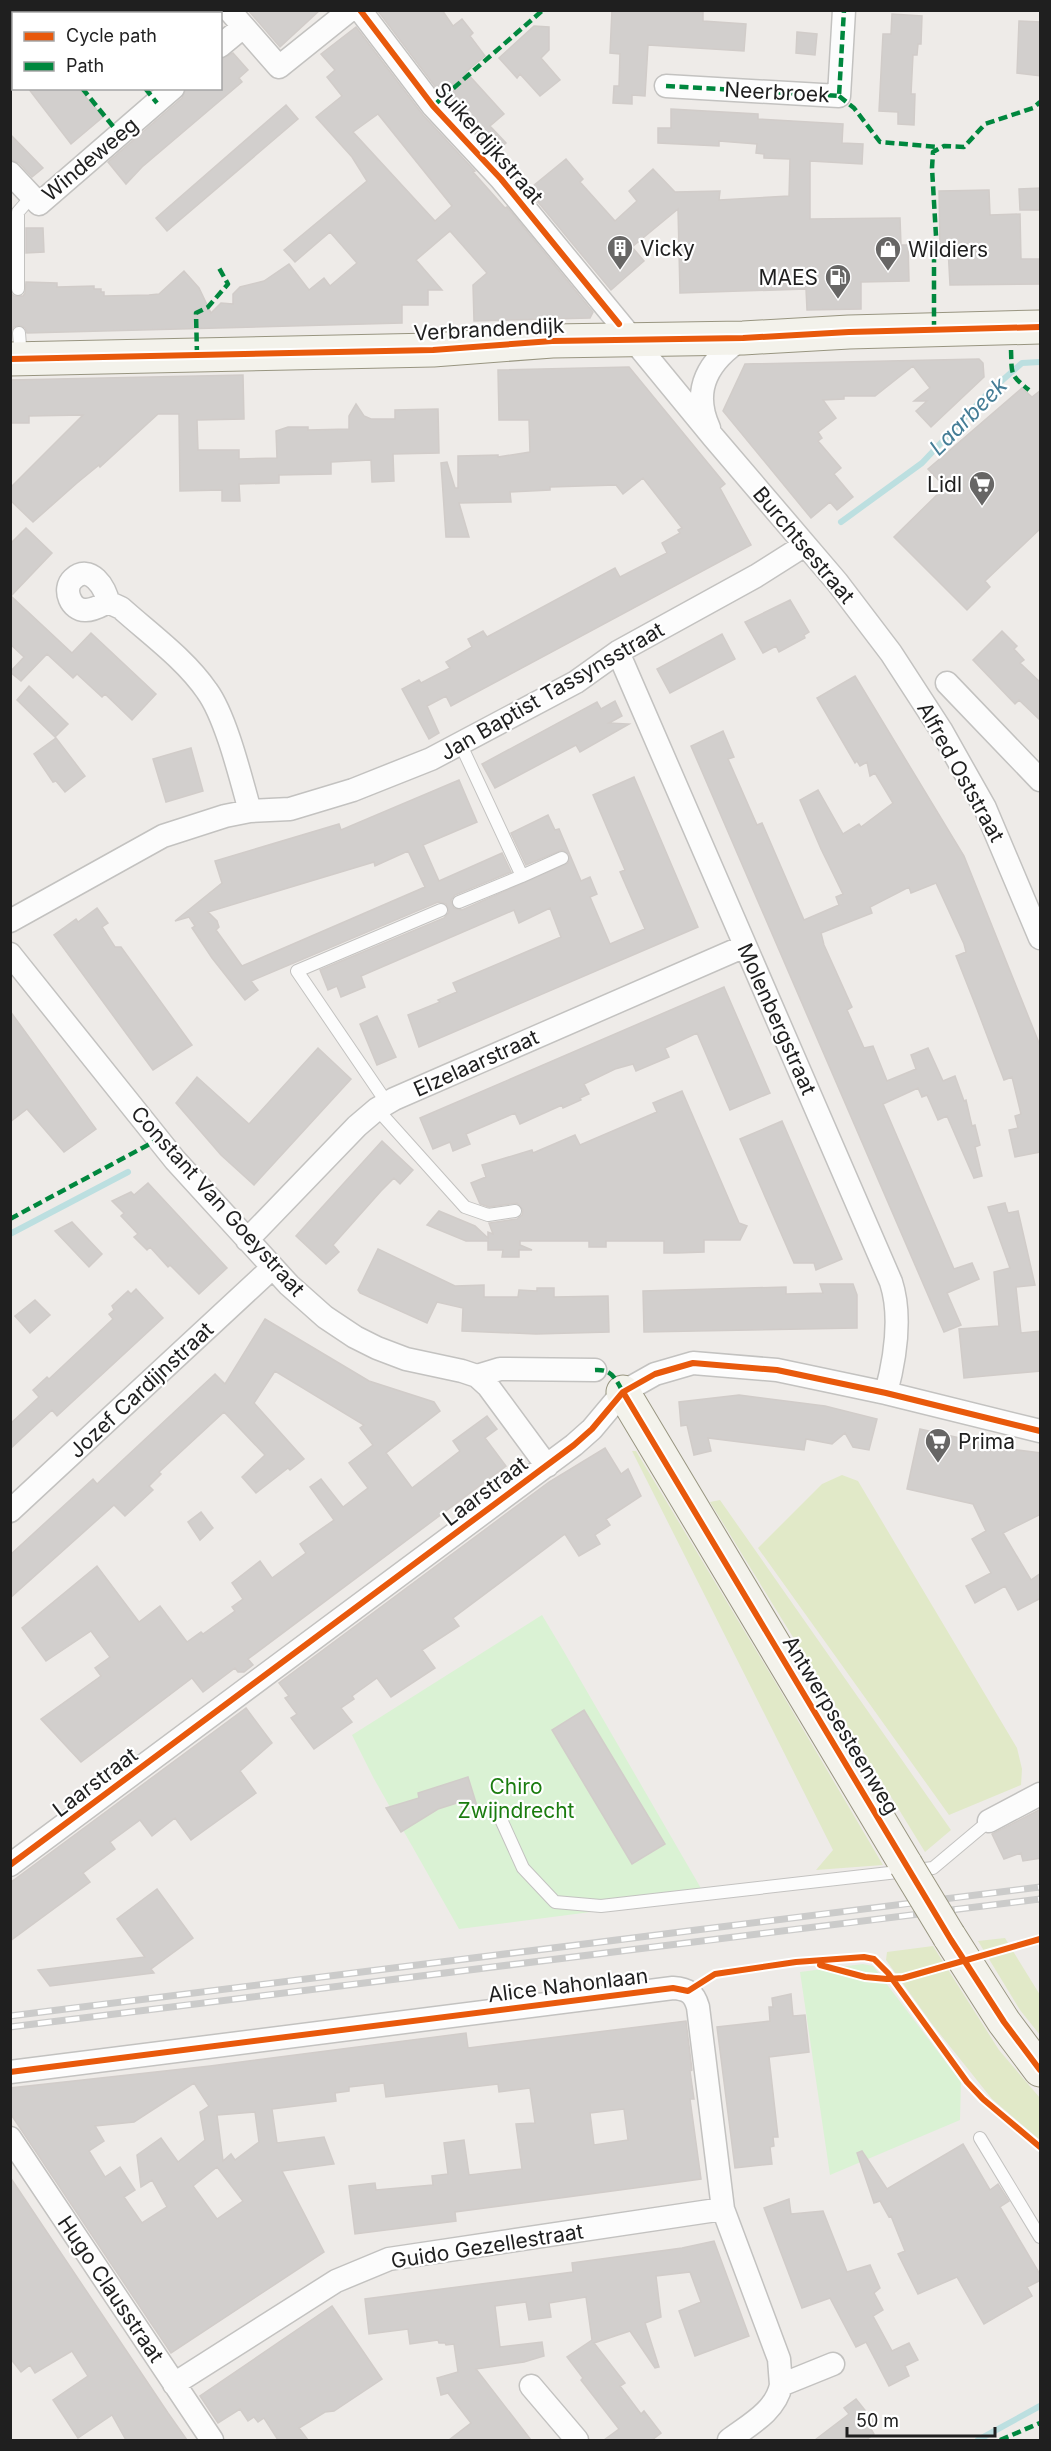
<svg xmlns="http://www.w3.org/2000/svg" width="1051" height="2451" font-family="Inter,sans-serif">
	<style>
		.grass { fill: #e1e9c8 }
		.park { fill: #daf2d4 }
		.lines { fill: none; stroke-linecap: round; stroke-linejoin: round }
		.stream { stroke: #bcdfe0; stroke-width: 6 }
		.building { fill: #d2cfcd; stroke: #d1ccc9; stroke-width: 1.5; fill-rule: evenodd }
		.lane-casing { stroke: #c3c2c0; stroke-width: 14 }
		.street-casing { stroke: #c3c2c0; stroke-width: 25 }
		.secondary-casing { stroke: #989580; stroke-width: 35 }
		.lane { stroke: #fcfcfc; stroke-width: 12 }
		.street { stroke: #fcfcfc; stroke-width: 22 }
		.secondary { stroke: #f3f2eb; stroke-width: 33 }
		.rail-casing { stroke: #cbcbca; stroke-width: 7 }
		.rail { stroke: #fff; stroke-width: 4.5; stroke-dasharray: 14; stroke-linecap: butt }
		.secondary-bridge-casing { stroke: #989580; stroke-width: 35; stroke-linecap: butt }
		.secondary-bridge { stroke: #f3f2eb; stroke-width: 33 }
		.quiet { stroke: #00873e; stroke-width: 4.5; stroke-dasharray: 9 4.5; stroke-linecap: butt }
		.cycleway-casing { stroke: #fff; stroke-width: 10 }
		.cycleway { stroke: #e8590c; stroke-width: 6 }
		.labels { text-anchor: middle; dominant-baseline: central; stroke-width: 4.5; stroke-linejoin: round; paint-order: stroke }
		.street-label { font-size: 21px; fill: #1f1f1f; stroke: #fff }
		.poi-label { font-size: 21px; fill: #1f1f1f; stroke: #fff; text-anchor: start }
		.park-label { font-size: 21px; fill: #1b7c0f; stroke: #fff }
		.water-label { font-size: 22px; font-style: italic; fill: #457d96; stroke: #fff }
	</style>
	<rect width="100%" height="100%" fill="#eeebe8"/>
	<path class="grass" d="M632,1451h4l138,229 109,185 -67,5 17,-20z
		M842,1475l16,6 159,267 5,21 -1,16 -72,30 -191,-267 64,-64z
		M720,1500l231,330 -26,22 -215,-350z
		M1005,1938l35,57v40l-20,-25 -42,-69z
		M933,1946l66,104 41,48v42l-48,-41 -60,-75 -46,-64 1,-8z"/>
	<path class="park" d="M542,1615l21,35 143,247 -247,32 -86,-152 -21,-42z
		M863,1964l10,2 88,116 -1,38 -130,55 -30,-203z"/>
	<g class="lines">
		<path class="stream" d="M841,522l81,-59 67,-71 33,-29 18,-1
			M10,1234l118,-62
			M978,2440l62,-34"/>
	</g>
	<path class="building" d="M248,10h72l-40,37z
		M442,10l11,16 9,-7 11,14 -3,3 15,20 -19,16 38,42 -14,12 16,17 -11,10 -52,-56 -65,-86z
		M612,10l91,2v9l43,3 -2,27 -96,-6 -3,51 -13,-1v9l-19,-1 1,-17h5l1,-32 -10,-1z
		M892,14l30,2 -1,28h-3l-1,11h-4l-2,39h4l-1,31 -16,-1v-12l-19,-1 4,-77h8z
		M1019,21l22,1v54l-24,-3z
		M534,26l15,1v23l-8,8 19,22 -20,16 -20,-22 -3,4 -18,-20z
		M356,27l67,88 52,56 -2,1 32,36 2,-1 86,105 -3,6 -116,3 -1,-36 14,-12 -37,-42 -34,29 26,30h-14v15h-26v18l-375,10 -2,-5 -6,-3 -5,2 -4,6v-41l4,4h9l2,-3 1,-11 31,1v4l37,-1v3h7v3h3v4l45,-1 10,-1 25,-23 15,17 12,25 10,-10 12,1v-10l7,-7 24,-6 25,-17 20,26 15,-12 6,8 27,-23 -27,-31 -35,30 -11,-12 83,-69 -15,-24 -36,-40 26,-21 -15,-19 8,-7 -14,-16zM378,114l74,92 -17,15 -82,-89z
		M797,32l20,2 -2,21 -19,-2z
		M233,53l15,17 -9,8 3,4 -100,85 -16,17 -18,-22 74,-64 4,-10h34v-29z
		M28,88h50l25,29 -32,27z
		M286,105l12,14 -131,112 -11,-13z
		M671,109l87,5v5l85,5 -1,19 21,1 -1,20 -52,-3v58l90,-1 1,27h7l1,36 -48,1v27l-54,1 -1,-21 -126,4 -2,-84 -46,38 12,14 -33,29 -83,-100 38,-31 17,20 -3,3 35,39 22,-20 -8,-10 24,-22 22,23 45,-1 -1,9 70,-4 1,-37 -26,-1v-4l-8,-1 1,-9 -38,-3v5l-61,-3v-15h13z
		M10,134l33,34 -11,9 -13,-14 -9,-3z
		M1041,188v22h-21l-1,-21z
		M989,190l1,25 30,-1 1,45h20v25l-91,1 -2,-37h-8l-1,-57z
		M26,228h17l1,24 -18,1z
		M979,359l4,4 1,14 -53,50 -15,-16 11,-10h-13l16,-13 -17,-22 -38,30h-31v3l-21,1 13,18 -18,14 4,6 -4,3 23,27 -7,6 19,23 -16,13 -7,-8 -19,16 -88,-107 22,-47z
		M629,367l96,117 -5,4 31,57 -300,161 -5,-10 -19,10 12,27 -10,6 -27,-50 17,-9 2,3 29,-15 -4,-6 26,-15 -4,-8 15,-8 4,6 128,-69 5,9 47,-24 -5,-10 18,-10 -2,-3 4,-2 -39,-50 -20,16 -7,-9 -66,2v3l-40,2 1,10 -52,1 10,34h-23l-5,-74 6,-1 8,26h3v-32l40,-1v2l32,-5 -1,-32h-30l-1,-50z
		M243,375l1,44 -47,1 1,30h41v9l38,-1 -1,-27 12,-4h20v3l41,-1v-13l7,-12 8,12 7,3h24v-9l43,-1 1,44 -46,1 1,27 -22,1 -1,-22 -40,2v12l-52,1v8l-40,1 1,17h-18v-11l-42,1 -1,-77h-21l-58,53 -1,-2 -22,18 -44,39 -23,-22v-12l73,-73 -54,1v7h-19v-43z
		M1022,388l10,9 9,-7v138l-56,53 5,6 -23,23 -73,-73 51,-50 -17,-18z
		M26,528l26,25 -41,43 61,57 19,-20 65,61 -24,26 -27,-26 -3,3 -25,-23 -4,4 -26,-24 -26,27 -11,-9 14,-15 -14,-13v-100z
		M790,600l19,32 -5,3 1,3 -26,14 -3,-6 -13,7 -18,-31z
		M1002,631l15,15 -3,3 10,11 -4,3 21,20v38l-22,-21 -4,4 -42,-44z
		M722,634l13,25 -65,34 -13,-24z
		M855,676l109,180 77,192v104l-26,5 -6,-27 9,-2 -3,-12 6,-2 -9,-37 -8,3 -27,-71 -21,-53 10,-4 -2,-8 -28,-61 -25,10 -2,-6 -39,20 2,6 -51,20 3,12 28,62 -5,3 17,38 9,-2 14,35 29,-12 -5,-14 17,-7 15,33 12,-5 9,25 2,-1 6,26 3,-1 5,20 -5,2 7,29 -8,2 -27,-62 -9,4 -11,-25 -5,2 -4,-9 -35,16 71,165 18,-6 7,16 -32,14 14,32 -17,7 -253,-586 32,-15 11,26 -6,2 29,66 5,-2 42,97 35,-15 -3,-8 7,-3 -22,-45 -21,-49 18,-10 25,44 16,-10 2,3 32,-24 -18,-30 -5,3 -3,-14 -7,4 -3,-5 -2,2 -38,-65z
		M29,686l39,38 -13,13 -38,-37z
		M615,701l7,15 -13,7 20,1 -49,28 -4,-7 -81,43 -13,-24 115,-62 4,7z
		M56,738l29,38 -20,16 -9,-11 -3,1 -19,-28z
		M191,748l12,43 -37,11 -13,-43z
		M634,777l64,150 -279,120 -11,-32 32,-13 -2,-2 19,-8 -4,-9 108,-46 -11,-29 -31,15 -5,-13 -153,66 4,11 -24,10 -4,-11 -9,4 -8,-20 124,-52 5,-6 -3,-8 -8,-2 -187,79 7,9 -13,10 -33,-42 -20,-30 3,-2 -6,-9 -14,4 47,-38 -7,-22 124,-37 2,6 118,-50 18,42 -54,23 16,36 63,-28 9,19 -56,23 -4,5 3,8 8,2 106,-47 1,-9 -7,-4 -36,15 -15,-32 37,-18 7,15 4,-1 22,52 9,-4 7,17 -7,3 20,47 35,-15 -25,-57 5,-2 -32,-75zM408,851l17,36 -183,79 -26,-36 3,-3 -2,-6 -9,-9 166,-50 1,4z
		M97,908l11,15 -6,4 13,20h6l71,98 -39,25 -99,-135 22,-16 2,3z
		M724,987l46,106 -40,17 -33,-77 -32,15 4,9 -33,14 -3,-7 -18,5 -31,15 5,10 -9,4 1,2 -18,8 -1,-3 -42,19 -5,-11 -49,21 4,10 -17,7 -3,-9 -17,7 -13,-31z
		M10,1011l86,118 -32,23 -37,-43 -17,13z
		M377,1016l19,41 -19,8 -17,-41z
		M318,1048l33,31 -97,106 -33,-30 -45,-52 21,-26 52,47z
		M682,1091l57,132 8,3 -7,14h-36v12l-27,1h-13v-12h-58v6h-17v-6h-69v4l12,5h-13v7h-17l1,-7h-15v-9h-22l-39,-16 12,-14 36,15 13,12v-6l5,2 -4,-11 28,-4 5,-4 1,-5 -6,-7 -28,4 -9,-3 -9,-21 15,-6 -4,-12 50,-15 1,3 42,-18 5,10 77,-33 -4,-9z
		M782,1121l60,138 -26,11 -2,-7h-20l-54,-124z
		M382,1141l31,29 -13,14 -6,-6 -13,13 -48,54 6,7 -13,12 -30,-28z
		M148,1183l79,85 -28,26 -29,-29 -2,2 -18,-20 -3,3 -13,-13 4,-3 -17,-18 3,-3 -12,-12 19,-9 3,3z
		M1005,1203l3,10 10,-2 17,74 -19,2 5,46 20,-2v40l-77,7 -5,-49 40,-3 -5,-54 16,-4 -22,-61z
		M72,1222l30,32 -13,13 -34,-36z
		M378,1249l77,37 29,-1v12h34l1,-7 18,1v-3h17v9l54,-1 1,36 -73,2 -74,-3 1,-23 -26,-6 -10,21 -67,-30 -2,-3z
		M820,1284h33l4,11v33l-213,4 -1,-41 143,-4v7l37,-1z
		M136,1289l27,29 -106,98 -5,-6 -42,39v-25l29,-27 -6,-7 14,-13 2,2 64,-60 -4,-5 5,-4 -2,-4 16,-15 3,3z
		M35,1300l15,15 -20,18 -15,-17z
		M265,1319l104,62 65,21 6,9 -54,42 26,35 48,-37 -7,-10 34,-25 10,13 -12,9 21,28 -258,193 5,6 -9,7h-6l-3,-4 -32,24 -11,-14 -111,84 -40,-43 60,-43 -6,-8 15,-11 -19,-26 -45,30 -24,-33 75,-62 42,56 21,-16 27,36 14,-10 2,2 32,-23 -3,-4 11,-8 -11,-16 28,-22 12,17 34,-25 -6,-9 34,-24 -24,-33 11,-8 22,28 25,-19 -19,-25 24,-18 -13,-17 4,-3 -89,-54 -21,32 50,56 -14,11 -2,-2 -32,25 -14,-16 23,-22 -41,-43 -65,60 2,2 -12,12 4,4 -28,26 -11,-11 -104,93v-43l83,-76 4,5 118,-110 10,10z
		M739,1395l86,11 52,13 -8,31 -16,-3 -8,-14 -13,11 -26,-5 -2,11 -96,-12 3,13 -17,4 -7,-30 -6,1 -2,-24z
		M920,1429l89,20 32,4v61l-38,19 28,47 10,-7v25l-23,12 -13,-24 -30,17 -9,-17 25,-13 -19,-34 14,-8 -13,-27 -66,-15z
		M605,1448l16,26 7,-5 13,27 -35,23 4,6 -15,10 5,9 -21,12 -14,-22 -112,84 6,8 -37,24 13,18 -44,29 -14,-19 -25,18 2,3 -13,9 11,14 -38,27 -23,-31 6,-4 -12,-16 4,-2 -10,-13 270,-201z
		M201,1512l12,16 -13,12 -12,-18z
		M246,1708l26,35 -32,28 16,22 -65,47 -16,-22 -23,18 -12,-16 -30,22 5,7 -32,24 7,9 -80,59v-58z
		M584,1710l81,134 -33,20 -80,-134z
		M468,1777l9,29 -14,4 -3,-8 -22,7 -37,23 -15,-24 33,-10 -1,-5z
		M1041,1809v49l-18,3 -2,-8 -17,6 -12,-25z
		M157,1889l36,49 -42,31 3,4 -104,13 -12,-16 107,-13 -28,-38z
		M791,1994l2,22 12,-1 4,37 -40,5 9,80h-5l1,9 -4,1 2,17 -37,4 -18,-141 53,-6 -1,-14h4l-1,-9z
		M686,2021l6,49 -2,1 4,28h-4l11,80 -246,33 1,9 -101,13 -6,-48 26,-3 1,7 57,-5 -1,-9 16,-2 -4,-31 20,-3 5,35 53,-6 -6,-45 19,-1 -5,-35 -31,4 -1,-8 -112,13 -2,-14 -35,4v4l-14,2 1,8 -64,8 5,34 47,-6 10,27 -52,7 42,81 -153,101 -161,-240v-25l200,-22 256,-33 2,15zM194,2083l15,23 -9,6 5,28 -27,22 -17,-24 -24,17 4,32 11,-7 15,27 -25,16 -18,-26 11,-7 -15,-23 -15,10 -16,-26 15,-10 -9,-15 39,-4zM624,2109l4,31 -34,5 -4,-32zM255,2112l4,30 -24,18 -4,-6 -8,7 -6,-46zM217,2167l26,34 -26,18 -24,-33z
		M963,2144l27,46 8,-6 11,17 -9,6 41,69v4l-14,7 5,9 -48,28 -27,-47 -39,17 -20,-40 7,-3 -14,-35 -2,1 -9,-16 -6,2 -17,-50 5,-2 25,38z
		M10,2177l158,236 19,27h-61l-14,-25 -34,23 -25,-38 35,-24 -16,-25 -37,22 -5,-8 -9,7 -11,-14z
		M789,2199l2,15 32,-3 24,61 23,-7 10,23 -6,5 9,17 -10,6 19,35 17,-8 9,17 -13,6 4,10 -20,10 -23,-44 -10,5 -26,-49 -28,10 -38,-100z
		M714,2241l35,95 -54,20 -16,-45 22,-9 -11,-30 -34,4 5,41 -16,6 14,44 -4,1 -25,-37 -36,12 31,40 -5,3 21,28 3,-3 17,22 -9,7h-48l15,-11 -38,-49 2,-2 -16,-21 25,-17 -6,-43 -37,6 2,14 -22,3 -3,-18 -31,4 5,41 42,-5 2,14 -20,6 -48,7 55,71h-82l22,-17 -23,-30 -7,2 -4,-17 21,-6 -4,-28 -8,1 -1,-2h-6l-1,-3 -28,4 -2,-15 -39,5 -4,-35 208,-27 -1,-9 110,-15z
		M332,2306l50,73 -48,32 -9,1 -26,16 9,12h-30l-14,-22 -6,4 -4,-5 -6,4 -8,-12 -22,14 -18,-27z
		M856,2399l20,25 -5,5 3,5 -8,6h-51l34,-26 -5,-6z"/>
	<g class="lines">
		<g class="lane-casing">
			<path id="lane" d="M18,289v-77l14,-16
				M19,333l2,25
				M460,743l62,133 40,-18
				M459,902l63,-26
				M387,1103l-90,-132 144,-61
				M377,1109l88,98 23,8 27,-4
				M499,1815l24,53 32,34 46,4 332,-38 56,-47
				M980,2138l60,99"/>
		</g>
		<g class="street-casing">
			<path id="street" d="M229,10l50,57 71,-57
				M360,10l73,96 68,73 213,259 123,144 54,71 50,77 44,78 55,130
				M220,46l23,-19
				M666,86l173,10 5,-86
				M10,173l29,31 134,-116
				M709,428c-18,-39 0,-68 34,-90
				M108,602c-2,-14 -18,-39 -35,-23 -11,10 -2,32 13,31 8,0 16,-5 22,-8l13,6c29,26 64,51 86,83 19,26 34,88 43,120
				M618,652l273,630c11,34 4,77 -5,111
				M947,683l93,97
				M10,921l153,-85 62,-20 25,-5 40,-2 63,-19 78,-31 145,-77 42,-30 138,-76 49,-31
				M10,954l165,206 114,125 36,32 30,20 22,11 29,11 56,12 15,5 11,10 59,80
				M247,1240l110,-114 20,-17 17,-10 351,-153
				M477,1376l23,-7 95,1
				M10,1511l262,-243
				M989,1821l51,-27
				M10,1865l564,-420 18,-16 31,-37 32,-18 38,-11 84,7 109,23 154,38
				M10,2072l663,-84c15,1 21,5 25,19l25,202 56,150 2,26
				M10,2138l202,302
				M174,2384l162,-103 53,-22 334,-50
				M531,2386l46,54
				M729,2440c20,-15 47,-29 52,-55l52,-21"/>
		</g>
		<g class="secondary-casing">
			<path id="secondary" d="M10,359l423,-9 119,-9 191,-3 106,-6 191,-5
				M623,1392l283,473
				M949,1936l55,86 36,48"/>
		</g>
		<use href="#lane" class="lane"/>
		<use href="#street" class="street"/>
		<use href="#secondary" class="secondary"/>
		<g class="rail-casing">
			<path id="rail" d="M10,2016l1030,-129
				M10,2027l1030,-128"/>
		</g>
		<use href="#rail" class="rail"/>
		<g class="secondary-bridge-casing">
			<path id="secondary-bridge" d="M906,1865l43,71"/>
		</g>
		<use href="#secondary-bridge" class="secondary-bridge"/>
		<path class="quiet" d="M18,10l3,4
			M77,10l3,4
			M666,86l173,10 5,-86
			M82,88l38,47
			M145,88l12,15
			M839,96l15,12 26,34 59,5
			M433,106l110,-96
			M934,330v-86l2,-8 -4,-68 1,-16 11,-6 20,1 21,-23 48,-16 7,-6
			M1011,350c1,24 -2,24 18,40
			M197,355l-1,-42 12,-6 20,-23 -9,-16
			M10,1219l149,-80
			M595,1370c17,-1 20,8 28,22
			M1000,2440l40,-17"/>
		<g class="cycleway-casing">
			<path id="cycleway" d="M360,10l73,96 68,73 118,145
				M10,359l423,-9 119,-9 191,-3 106,-6 191,-5
				M623,1392l328,548 53,82 36,48
				M10,1865l564,-420 18,-16 31,-37 32,-18 38,-11 84,7 109,23 154,38
				M820,1965l45,12 22,2 16,-1 137,-39
				M10,2072l663,-84 15,3 27,-17 81,-12 68,-5 10,2 14,14 79,109 16,17 57,48"/>
		</g>
		<use href="#cycleway" class="cycleway"/>
	</g>
	<defs>
		<g id="building-pin" transform="scale(1.35)"><path d="M0 17L-7.5 6A9.5 9.5 0 1 1 7.5 6Z" fill="#676665" stroke="#fff"/><path d="M-4-6H4V6H1V3H-1V6H-4ZM-2.5-4.3h1.7v1.8h-1.7ZM.8-4.3h1.7v1.8H.8ZM-2.5-1h1.7V.8h-1.7ZM.8-1h1.7V.8H.8Z" fill="#fff"/></g>
		<g id="shop-pin" transform="scale(1.35)"><path d="M0 17L-7.5 6A9.5 9.5 0 1 1 7.5 6Z" fill="#676665" stroke="#fff"/><path d="M-5-2.5h2.3a2.7 3.5 0 0 1 5.4 0H5L5.5 6h-11ZM-1.5-2.5h3a1.5 2.3 0 0 0-3 0Z" fill="#fff"/></g>
		<g id="fuel-pin" transform="scale(1.35)"><path d="M0 17L-7.5 6A9.5 9.5 0 1 1 7.5 6Z" fill="#676665" stroke="#fff"/><path d="M-5.5-6h7V0h2V4h1.3V-2.5L3-4.5l.8-.8L6-3V5H2.5V1h-1V6h-7ZM-4.2-4.7v3.2H.2V-4.7Z" fill="#fff"/></g>
		<g id="supermarket-pin" transform="scale(1.35)"><path d="M0 17L-7.5 6A9.5 9.5 0 1 1 7.5 6Z" fill="#676665" stroke="#fff"/><path d="M-6-5.5h2.5l.6 2H6L4.5 2H-2.5L-4.4-4H-6ZM-1.5 3.2a1.3 1.3 0 1 0 .1 0ZM3 3.2a1.3 1.3 0 1 0 .1 0Z" fill="#fff"/></g>
	</defs>
	<g fill-rule="evenodd">
		<use href="#building-pin" x="620" y="248"/>
		<use href="#shop-pin" x="888" y="249"/>
		<use href="#fuel-pin" x="838" y="277"/>
		<use href="#supermarket-pin" x="982" y="484"/>
		<use href="#supermarket-pin" x="938" y="1441"/>
	</g>
	<g class="labels">
		<g class="street-label">
			<text transform="translate(777 92) rotate(3)">Neerbroek</text>
			<text transform="translate(489 143) rotate(49)">Suikerdijkstraat</text>
			<text transform="translate(90 159) rotate(-40)">Windeweeg</text>
			<text transform="translate(489 329) rotate(-3)">Verbrandendijk</text>
			<text transform="translate(804 545) rotate(50)">Burchtsestraat</text>
			<text transform="translate(552 691) rotate(-30)">Jan Baptist Tassynsstraat</text>
			<text transform="translate(961 772) rotate(61)">Alfred Oststraat</text>
			<text transform="translate(777 1019) rotate(66)">Molenbergstraat</text>
			<text transform="translate(476 1063) rotate(-24)">Elzelaarstraat</text>
			<text transform="translate(218 1201) rotate(48)">Constant Van Goeystraat</text>
			<text transform="translate(141 1390) rotate(-43)">Jozef Cardijnstraat</text>
			<text transform="translate(485 1491) rotate(-37)">Laarstraat</text>
			<text transform="translate(841 1725) rotate(59)">Antwerpsesteenweg</text>
			<text transform="translate(95 1782) rotate(-37)">Laarstraat</text>
			<text transform="translate(568 1985) rotate(-7)">Alice Nahonlaan</text>
			<text transform="translate(487 2246) rotate(-9)">Guido Gezellestraat</text>
			<text transform="translate(111 2289) rotate(56)">Hugo Clausstraat</text>
		</g>
		<g class="poi-label">
			<text x="640" y="248">Vicky</text>
			<text x="908" y="249">Wildiers</text>
			<text x="818" y="277" text-anchor="end">MAES</text>
			<text x="962" y="484" text-anchor="end">Lidl</text>
			<text x="958" y="1441">Prima</text>
		</g>
		<g class="park-label">
			<text x="516" y="1786">Chiro<tspan x="516" dy="24">Zwijndrecht</tspan></text>
		</g>
		<g class="water-label">
			<text transform="translate(968 416) rotate(-45)">Laarbeek</text>
		</g>
	</g>
	<rect width="1051" height="2451" fill="none" stroke="#1f1f1f" stroke-width="24"/>
	<rect x="12" y="12" width="210" height="78" fill="#ffffff" stroke="#a5a5a5" stroke-width="1.5"/>
	<rect x="24" y="32" width="30" height="9" fill="#e8590c" stroke="#a5a5a5" stroke-width="1.5"/>
	<text x="66" y="42" font-size="18" fill="#1f1f1f">Cycle path</text>
	<rect x="24" y="62" width="30" height="9" fill="#00873e" stroke="#a5a5a5" stroke-width="1.5"/>
	<text x="66" y="72" font-size="18" fill="#1f1f1f">Path</text>
	<path d="M847 2427v9h148v-9" fill="none" stroke="#1f1f1f" stroke-width="3"/>
	<text x="856" y="2427" font-size="18" fill="#1f1f1f" stroke="#ffffff" stroke-width="4.5" paint-order="stroke">50 m</text>
</svg>
